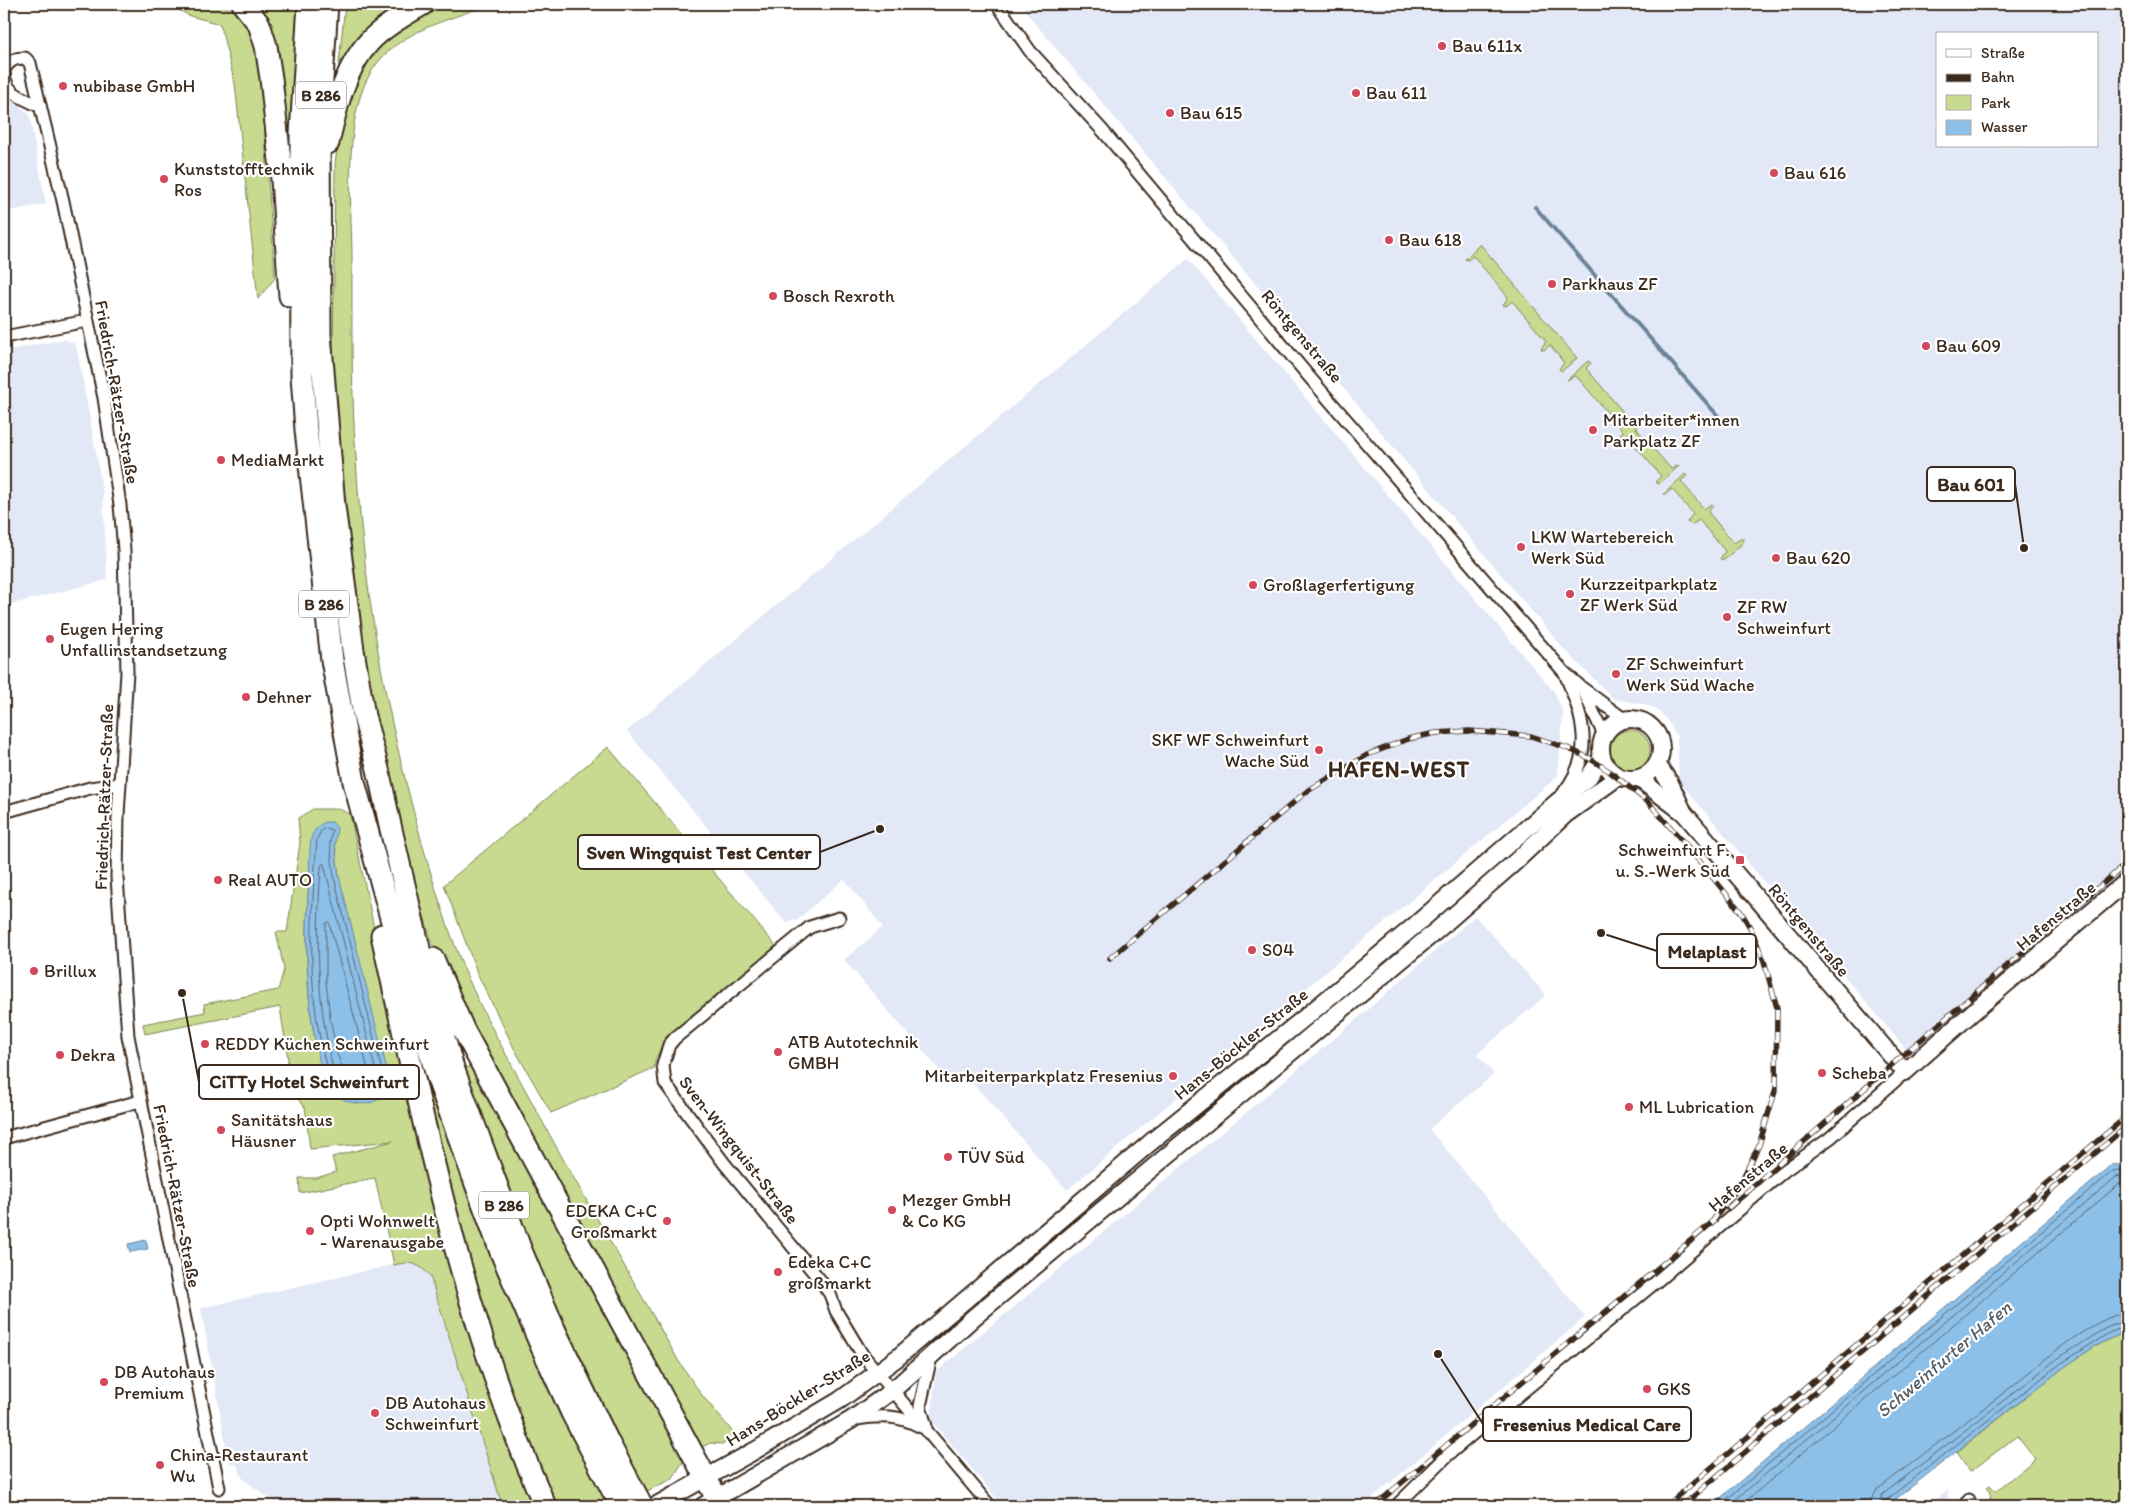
<svg xmlns="http://www.w3.org/2000/svg" width="2131" height="1510" font-family="Itim,sans-serif">
	<style>
		.built { fill: #e3e8f7; fill-rule: evenodd }
		.green { fill: #c7da8f; stroke: #818256; fill-rule: evenodd }
		.water { fill: #8cc0e9; stroke: #6c8498 }
		.lines { fill: none; stroke-linecap: round; stroke-linejoin: round }
		.shore { stroke: #5b666f; stroke-width: 1 }
		.stream { stroke: #6c8498; stroke-width: 4 }
		.street-casing { stroke: #3b2a1e; stroke-width: 15 }
		.secondary-casing { stroke: #3b2a1e; stroke-width: 20 }
		.highway-casing { stroke: #3b2a1e; stroke-width: 25 }
		.street { stroke: #fff; stroke-width: 11 }
		.secondary { stroke: #fff; stroke-width: 16 }
		.highway { stroke: #fff; stroke-width: 21 }
		.rail-casing { stroke: #3b2a1e; stroke-width: 5.5 }
		.rail { stroke: #fff; stroke-width: 4; stroke-dasharray: 11; stroke-linecap: butt }
		.poi-dot { fill: #d1495b; stroke: #fff; stroke-width: 2 }
		.labels { text-anchor: middle; dominant-baseline: central; stroke-width: 4.5; stroke-linejoin: round; paint-order: stroke }
		.shield { fill: #fff; stroke: #766a62; stroke-width: 1 }
		.shield-label { font-size: 16px; font-weight: bold; fill: #3b2a1e }
		.poi-label { font-size: 18px; fill: #3b2a1e; stroke: #fff; text-anchor: start }
		.street-label { font-size: 18px; fill: #3b2a1e; stroke: #fff }
		.water-label { font-size: 19px; font-style: italic; fill: #575e65; stroke: #fff }
		.district-label { font-size: 22px; font-weight: bold; letter-spacing: 1px; fill: #3b2a1e; stroke: #fff }
		.leader { fill: none; stroke: #3b2a1e; stroke-width: 2 }
		.callout-dot { fill: #3b2a1e; stroke: #fff; stroke-width: 2 }
		.callout { fill: #fff; stroke: #3b2a1e; stroke-width: 2 }
		.callout-label { font-size: 19px; text-anchor: middle; font-weight: bold; fill: #3b2a1e }
	</style>
	<rect width="100%" height="100%" fill="#fff"/>
	<filter id="ink" filterUnits="userSpaceOnUse"><feTurbulence type="fractalNoise" baseFrequency=".02" numOctaves="2"/><feDisplacementMap in="SourceGraphic" scale="10" xChannelSelector="R" yChannelSelector="G"/><feConvolveMatrix kernelMatrix="1 2 1 2 8 2 1 2 1" color-interpolation-filters="sRGB"/></filter>
	<g filter="url(#ink)">
		<path class="built" d="M1021,4h1093l13,4v861l-216,186 -232,-274 -2,-44 -9,-16 -7,-8 -9,-6 -10,-3 -28,-5 -51,-51 -530,-627zM1937,34h160v112h-160z
			M4,95l25,18 17,91 -42,8z
			M1188,259l367,434 8,20 -5,63 -491,414 -105,-119 -13,10 -105,-121 39,-33 -39,-48 -48,42 -3,-2 -6,5 -160,-193z
			M65,339l11,6 17,90 10,60 4,85 -103,26v-255z
			M1475,916l71,79 -69,59 17,20 -65,55 156,188 -222,189h-360l-72,-86 5,-48 399,-334z
			M405,1262l16,4 9,10 70,222 -46,8h-175l-36,-27 -6,-14 -8,-3 -28,-154z
			M1949,1489l-3,17h-20z"/>
		<path class="green" d="M167,4h56l10,7 19,23 8,30 15,214 -17,21 -23,-215 -15,-60 -30,-8z
			M249,4h48l-9,175z
			M345,4h63l-70,69z
			M440,4h49c-41,17 -90,26 -116,65 -30,44 -22,132 -21,184 0,68 -1,136 4,204 6,115 25,230 54,341 14,54 29,107 49,158 18,47 43,91 67,135 48,91 102,179 152,269l23,34 36,43 -15,7 -12,-1 -13,7 -244,-451 -21,-56 -21,-71 -46,-196 -15,-99 -17,-203 2,-210 6,-43 13,-40 21,-35 19,-17z
			M1480,244l97,114 -15,13 -3,-2 5,-6 -14,-18 -6,5 -3,-1 5,-8 -34,-40 -6,5 -3,-1 5,-8 -32,-38 -3,-3 -5,4 -3,-1z
			M1588,361l3,2 -5,5 47,56 5,-5 3,1 -5,8 35,41 8,-4 -1,2 -19,17 -4,-2 6,-6 -35,-41 -6,5 -3,-1 6,-8 -44,-52 -4,-3 -8,4z
			M1685,474l2,2 -6,5 23,28 7,-5 2,1 -5,7 26,31 6,-4h4l-1,4 -19,17 -4,-1 5,-8 -26,-31 -7,5 -5,-3 6,-8 -21,-25 -6,5h-2z
			M1610 750a20 20 0 1 1 40 0a20 20 0 1 1-40 0Z
			M608,747l168,199 -112,96 -8,16 -2,10 -103,45 -36,-63 -37,-75 -34,-90z
			M313,809h26l11,5 39,185 91,368 56,139h-30l-6,-8 -70,-222c-12,-13 -19,-15 -36,-11l-19,-87 -75,15 -1,-15h17l20,-6 -4,-15 61,-16 -83,8 -5,-42 -17,-18 -2,-12 2,-18 -8,-52 -135,27 -2,-10 62,-12 -1,-8 74,-14 6,-21 -8,-37h11l13,-89 -2,-25zM312,838l23,6 4,32 -13,205c-26,-79 -20,-162 -14,-243z
			M418,1043l191,463h-58l-57,-145 -82,-315z
			M470,1065l3,2 213,390 -14,22 -27,13 -46,-88 -56,-122 -79,-212z
			M2127,1331v175h-138l2,-13 -4,-6 3,-2 6,6 39,-32 -18,-23 -47,36 -13,-20 106,-84 31,-21z"/>
		<path class="water" d="M325,822h7l5,6 -2,16 4,32 47,190c1,9 2,18 -2,27 -2,5 -9,9 -15,10 -18,3 -35,-5 -43,-22 -6,-13 -8,-27 -11,-41 -10,-54 -9,-111 -6,-166 1,-12 0,-27 3,-38 3,-7 6,-10 13,-14z
			M2127,1164v167l-33,16 -31,21 -176,138h-176l401,-341z
			M146,1240l2,9 -18,3 -2,-8z"/>
		<g class="lines">
			<path class="shore" d="M326,828l6,2 -2,14 4,33 47,190c2,23 -1,28 -24,33 -11,-4 -21,-10 -26,-21 -6,-12 -8,-27 -11,-41 -13,-65 -8,-133 -3,-199l4,-8z
				M324,864l51,204c1,16 0,22 -17,25 -5,-2 -12,-4 -16,-9 -9,-9 -12,-27 -14,-39 -12,-59 -11,-119 -7,-179z
				M329,922l39,147v10l-2,5 -8,1 -11,-7 -10,-24 -7,-36 -4,-36v-58z
				M1719,1506l394,-335 14,-2
				M1728,1506l388,-329 11,-2
				M1740,1506l379,-322 8,-1
				M1870,1506l2,-8 5,-8c41,-32 83,-64 124,-95 27,-21 93,-81 126,-82
				M1878,1506l4,-11 175,-136 49,-31 21,-8
				M1884,1506l2,-6 174,-136 49,-31 18,-7"/>
			<path class="stream" d="M1535,207l184,210"/>
			<g class="street-casing">
				<path id="street" d="M997,4l33,47 73,80 208,248 253,293 18,16 43,32
					M4,69c6,-8 10,-11 21,-11l5,5 33,138 41,197 16,107 4,45 3,122 -9,143 -1,62 11,159 91,452
					M4,72c1,22 18,25 35,34
					M4,337l83,-16
					M1584,692l20,43
					M1564,792c31,-40 19,-74 2,-116
					M4,812l86,-24 30,-4
					M839,918l-29,9 -135,111 -6,7 -6,20 2,18 59,80 96,117 10,14 6,17 26,43 128,152
					M4,1138l136,-37
					M857,1419c23,-4 43,-4 64,8
					M926,1426l-6,-20 11,-49
					M1396,1506l53,-52 72,-61 135,-111 128,-111 46,-33 75,-66
					M1966,1506l3,-6"/>
			</g>
			<g class="secondary-casing">
				<path id="secondary" d="M1601 749a30 30 0 1 1 60 0a30 30 0 1 1-60 0Z
					M1657,764l13,19 13,28
					M1638,778l46,35 221,259 69,-61 153,-130
					M655,1506l101,-56 84,-50 57,-42 254,-216 157,-127 105,-88 144,-125 31,-24 14,-21
					M703,1506l148,-86 42,-30 81,-73 462,-386 79,-69 51,-48 52,-37"/>
			</g>
			<g class="highway-casing">
				<path id="highway" d="M243,4l16,20 7,22 5,32 11,101 8,117
					M309,4l-8,130 1,242 4,54 26,230 22,122 46,169 38,128 31,86 32,87 40,93 31,68 49,93
					M327,4l-8,121 1,209 14,172 19,144 11,66 14,53 12,56 36,153 27,90 67,180 35,83 53,111 34,64
					M328,143c8,-36 18,-80 46,-106 15,-14 32,-23 49,-33
					M382,935c43,193 82,389 163,571
					M433,959l30,70 258,477"/>
			</g>
			<use href="#street" class="street"/>
			<use href="#secondary" class="secondary"/>
			<use href="#highway" class="highway"/>
			<g class="rail-casing">
				<path id="rail" d="M1110,958l196,-166 61,-37 41,-16 28,-6 33,-2 62,5 36,12 22,10 20,13 39,31 39,44 54,66 10,17 13,32 13,47 -1,80 -17,57 -20,41 -28,37
					M1728,1208l167,-146 232,-199
					M1374,1506l341,-286
					M1666,1506l461,-390
					M1682,1506l445,-380"/>
			</g>
			<use href="#rail" class="rail"/>
		</g>
	</g>
	<g class="poi-dot">
		<circle cx="1442" cy="46" r="5"/>
		<circle cx="63" cy="86" r="5"/>
		<circle cx="1356" cy="93" r="5"/>
		<circle cx="1170" cy="113" r="5"/>
		<circle cx="1774" cy="173" r="5"/>
		<circle cx="164" cy="179" r="5"/>
		<circle cx="1389" cy="240" r="5"/>
		<circle cx="1552" cy="284" r="5"/>
		<circle cx="773" cy="296" r="5"/>
		<circle cx="1926" cy="346" r="5"/>
		<circle cx="1593" cy="430" r="5"/>
		<circle cx="221" cy="460" r="5"/>
		<circle cx="1521" cy="547" r="5"/>
		<circle cx="1776" cy="558" r="5"/>
		<circle cx="1253" cy="585" r="5"/>
		<circle cx="1570" cy="594" r="5"/>
		<circle cx="1727" cy="617" r="5"/>
		<circle cx="50" cy="639" r="5"/>
		<circle cx="1616" cy="674" r="5"/>
		<circle cx="246" cy="697" r="5"/>
		<circle cx="1319" cy="750" r="5"/>
		<rect x="1735" y="855" width="10" height="10" rx="2.5"/>
		<circle cx="218" cy="880" r="5"/>
		<circle cx="1252" cy="950" r="5"/>
		<circle cx="34" cy="971" r="5"/>
		<circle cx="205" cy="1044" r="5"/>
		<circle cx="778" cy="1052" r="5"/>
		<circle cx="60" cy="1055" r="5"/>
		<circle cx="1822" cy="1073" r="5"/>
		<circle cx="1173" cy="1076" r="5"/>
		<circle cx="1629" cy="1107" r="5"/>
		<circle cx="221" cy="1130" r="5"/>
		<circle cx="948" cy="1157" r="5"/>
		<circle cx="892" cy="1210" r="5"/>
		<circle cx="667" cy="1221" r="5"/>
		<circle cx="310" cy="1231" r="5"/>
		<circle cx="778" cy="1272" r="5"/>
		<circle cx="104" cy="1382" r="5"/>
		<circle cx="1647" cy="1389" r="5"/>
		<circle cx="375" cy="1413" r="5"/>
		<circle cx="160" cy="1465" r="5"/>
	</g>
	<g class="labels">
		<g class="shield">
			<rect x="296" y="81.5" width="50" height="27" rx="4"/>
			<rect x="299" y="590.5" width="50" height="27" rx="4"/>
			<rect x="479" y="1191.5" width="50" height="27" rx="4"/>
		</g>
		<g class="shield-label">
			<text x="321" y="95">B 286</text>
			<text x="324" y="604">B 286</text>
			<text x="504" y="1205">B 286</text>
		</g>
		<g class="poi-label">
			<text x="1452" y="46">Bau 611x</text>
			<text x="73" y="86">nubibase GmbH</text>
			<text x="1366" y="93">Bau 611</text>
			<text x="1180" y="113">Bau 615</text>
			<text x="174" y="169">Kunststofftechnik<tspan x="174" dy="21">Ros</tspan></text>
			<text x="1784" y="173">Bau 616</text>
			<text x="1399" y="240">Bau 618</text>
			<text x="1562" y="284">Parkhaus ZF</text>
			<text x="783" y="296">Bosch Rexroth</text>
			<text x="1936" y="346">Bau 609</text>
			<text x="1603" y="420">Mitarbeiter*innen<tspan x="1603" dy="21">Parkplatz ZF</tspan></text>
			<text x="231" y="460">MediaMarkt</text>
			<text x="1531" y="537">LKW Wartebereich<tspan x="1531" dy="21">Werk Süd</tspan></text>
			<text x="1786" y="558">Bau 620</text>
			<text x="1580" y="584">Kurzzeitparkplatz<tspan x="1580" dy="21">ZF Werk Süd</tspan></text>
			<text x="1263" y="585">Großlagerfertigung</text>
			<text x="1737" y="607">ZF RW<tspan x="1737" dy="21">Schweinfurt</tspan></text>
			<text x="60" y="629">Eugen Hering<tspan x="60" dy="21">Unfallinstandsetzung</tspan></text>
			<text x="1626" y="664">ZF Schweinfurt<tspan x="1626" dy="21">Werk Süd Wache</tspan></text>
			<text x="256" y="697">Dehner</text>
			<text x="1309" y="740" text-anchor="end">SKF WF Schweinfurt<tspan x="1309" dy="21">Wache Süd</tspan></text>
			<text x="1730" y="850" text-anchor="end">Schweinfurt F.<tspan x="1730" dy="21">u. S.-Werk Süd</tspan></text>
			<text x="228" y="880">Real AUTO</text>
			<text x="1262" y="950">S04</text>
			<text x="44" y="971">Brillux</text>
			<text x="788" y="1042">ATB Autotechnik<tspan x="788" dy="21">GMBH</tspan></text>
			<text x="215" y="1044">REDDY Küchen Schweinfurt</text>
			<text x="70" y="1055">Dekra</text>
			<text x="1832" y="1073">Scheba</text>
			<text x="1163" y="1076" text-anchor="end">Mitarbeiterparkplatz Fresenius</text>
			<text x="1639" y="1107">ML Lubrication</text>
			<text x="231" y="1120">Sanitätshaus<tspan x="231" dy="21">Häusner</tspan></text>
			<text x="958" y="1157">TÜV Süd</text>
			<text x="902" y="1200">Mezger GmbH<tspan x="902" dy="21">&amp; Co KG</tspan></text>
			<text x="657" y="1211" text-anchor="end">EDEKA C+C<tspan x="657" dy="21">Großmarkt</tspan></text>
			<text x="320" y="1221">Opti Wohnwelt<tspan x="320" dy="21">- Warenausgabe</tspan></text>
			<text x="788" y="1262">Edeka C+C<tspan x="788" dy="21">großmarkt</tspan></text>
			<text x="114" y="1372">DB Autohaus<tspan x="114" dy="21">Premium</tspan></text>
			<text x="1657" y="1389">GKS</text>
			<text x="385" y="1403">DB Autohaus<tspan x="385" dy="21">Schweinfurt</tspan></text>
			<text x="170" y="1455">China-Restaurant<tspan x="170" dy="21">Wu</tspan></text>
		</g>
		<g class="street-label">
			<text transform="translate(1302 336) rotate(50)">Röntgenstraße</text>
			<text transform="translate(117 392) rotate(80)">Friedrich-Rätzer-Straße</text>
			<text transform="translate(104 797) rotate(-88)">Friedrich-Rätzer-Straße</text>
			<text transform="translate(2056 916) rotate(-40)">Hafenstraße</text>
			<text transform="translate(1809 930) rotate(50)">Röntgenstraße</text>
			<text transform="translate(1241 1044) rotate(-39)">Hans-Böckler-Straße</text>
			<text transform="translate(739 1150) rotate(52)">Sven-Wingquist-Straße</text>
			<text transform="translate(1748 1177) rotate(-40)">Hafenstraße</text>
			<text transform="translate(177 1196) rotate(79)">Friedrich-Rätzer-Straße</text>
			<text transform="translate(798 1398) rotate(-32)">Hans-Böckler-Straße</text>
		</g>
		<g class="water-label">
			<text transform="translate(1944 1359) rotate(-40)">Schweinfurter Hafen</text>
		</g>
		<g class="district-label">
			<text x="1399" y="769">HAFEN-WEST</text>
		</g>
	</g>
	<path class="leader" d="M2024 548L2015 484M880 829L820 852M1601 933L1657 951M182 993L199 1082M1438 1354L1483 1424"/>
	<g class="callout-dot">
		<circle cx="2024" cy="548" r="5"/>
		<circle cx="880" cy="829" r="5"/>
		<circle cx="1601" cy="933" r="5"/>
		<circle cx="182" cy="993" r="5"/>
		<circle cx="1438" cy="1354" r="5"/>
	</g>
	<g class="callout">
		<rect x="1927" y="467" width="88" height="34" rx="5"/>
		<rect x="578" y="835" width="242" height="34" rx="5"/>
		<rect x="1657" y="934" width="99" height="34" rx="5"/>
		<rect x="199" y="1065" width="220" height="34" rx="5"/>
		<rect x="1483" y="1407" width="208" height="34" rx="5"/>
	</g>
	<g class="callout-label">
		<text x="1971" y="491">Bau 601</text>
		<text x="699" y="859">Sven Wingquist Test Center</text>
		<text x="1707" y="958">Melaplast</text>
		<text x="309" y="1088">CiTTy Hotel Schweinfurt</text>
		<text x="1587" y="1431">Fresenius Medical Care</text>
	</g>
	<rect width="2131" height="1510" fill="none" stroke="#fff" stroke-width="20"/>
	<rect x="10" y="10" width="2111" height="1490" fill="none" stroke="#3b2a1e" stroke-width="2" filter="url(#ink)"/>
	<rect x="1936" y="32" width="162" height="115" fill="#ffffff" stroke="#b1aaa5"/>
	<rect x="1946" y="49" width="25" height="8" fill="#ffffff" stroke="#b1aaa5"/>
	<text x="1981" y="58" font-size="15" fill="#3b2a1e">Straße</text>
	<rect x="1946" y="74" width="25" height="8" fill="#3b2a1e" stroke="#b1aaa5"/>
	<text x="1981" y="82" font-size="15" fill="#3b2a1e">Bahn</text>
	<rect x="1946" y="95" width="25" height="15" fill="#c7da8f" stroke="#b1aaa5"/>
	<text x="1981" y="108" font-size="15" fill="#3b2a1e">Park</text>
	<rect x="1946" y="120" width="25" height="15" fill="#8cc0e9" stroke="#b1aaa5"/>
	<text x="1981" y="132" font-size="15" fill="#3b2a1e">Wasser</text>
</svg>
